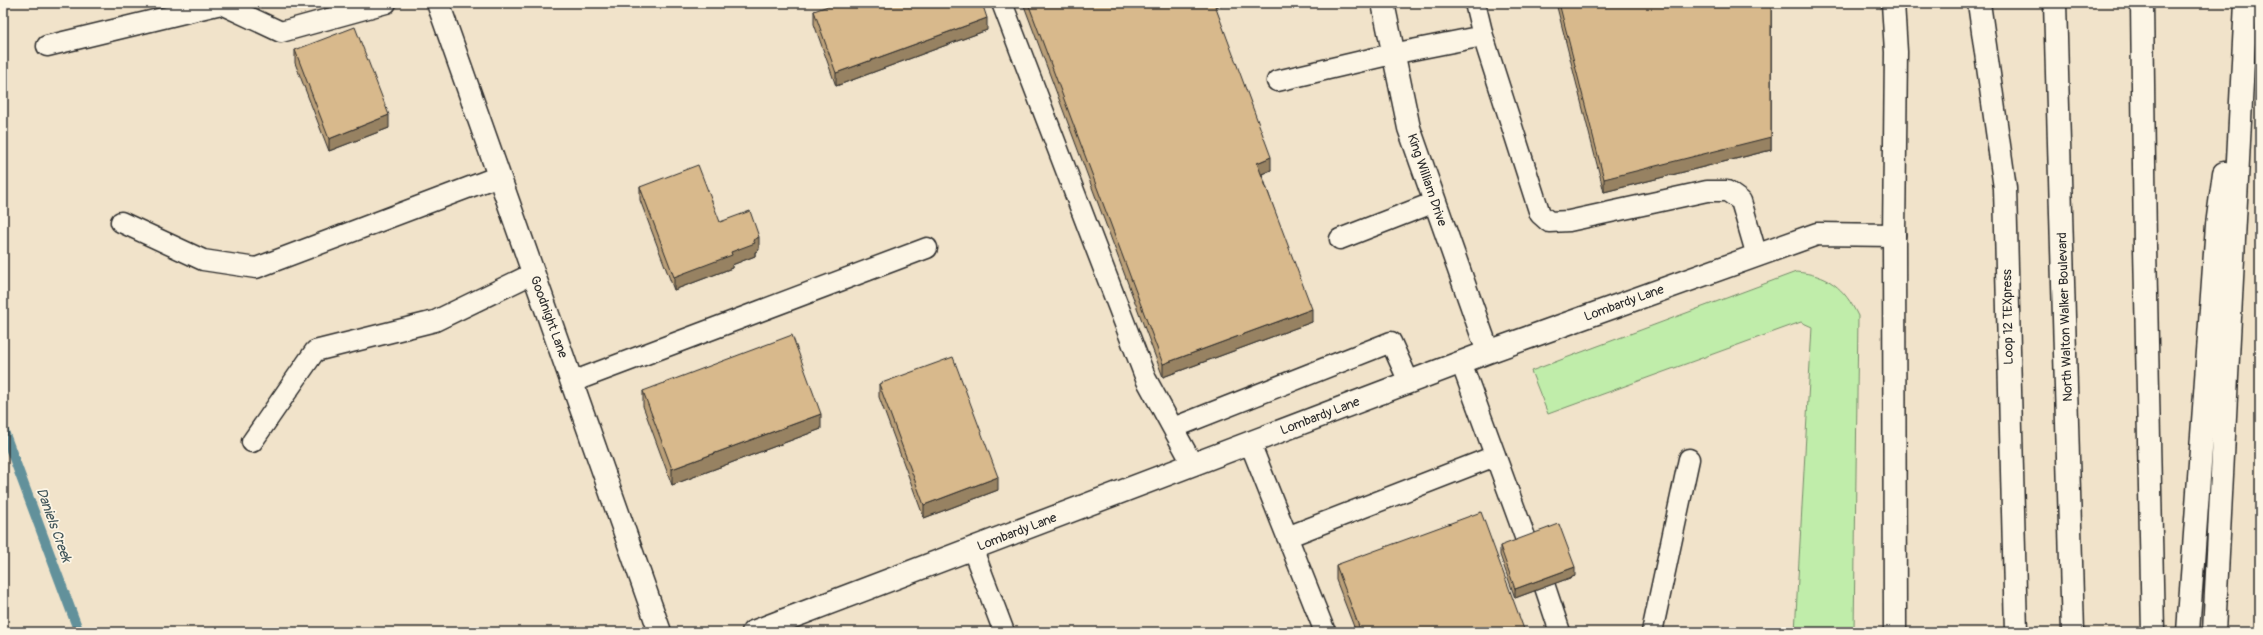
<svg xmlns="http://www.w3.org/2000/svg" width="2263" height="635" font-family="Pangolin,sans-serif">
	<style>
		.green { fill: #c0edaa; stroke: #768c6a }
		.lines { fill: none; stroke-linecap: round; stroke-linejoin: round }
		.stream { stroke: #62919b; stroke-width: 10 }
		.service-casing { stroke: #2b2b2b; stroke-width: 23 }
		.minor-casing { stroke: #2b2b2b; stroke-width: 25 }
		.primary-casing { stroke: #2b2b2b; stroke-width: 25 }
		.motorway-casing { stroke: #2b2b2b; stroke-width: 25 }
		.service { stroke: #fcf5e5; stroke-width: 20 }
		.minor { stroke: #fcf5e5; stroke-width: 22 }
		.primary { stroke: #fcf5e5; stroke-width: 22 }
		.motorway { stroke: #fcf5e5; stroke-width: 22 }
		.wall { fill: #ba9f78; stroke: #2b2b2b }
		.shaded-wall { fill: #978262; stroke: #2b2b2b }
		.building { fill: #d8b98c; stroke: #2b2b2b }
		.labels { text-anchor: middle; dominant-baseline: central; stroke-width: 3.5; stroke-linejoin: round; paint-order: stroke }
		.street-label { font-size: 13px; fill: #2b2b2b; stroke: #fcf5e5 }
		.water-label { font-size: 14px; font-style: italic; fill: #42565a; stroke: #fcf5e5 }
	</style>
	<rect width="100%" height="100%" fill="#f1e3ca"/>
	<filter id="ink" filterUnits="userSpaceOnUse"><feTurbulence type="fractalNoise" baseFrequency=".025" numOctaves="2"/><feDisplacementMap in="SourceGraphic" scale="8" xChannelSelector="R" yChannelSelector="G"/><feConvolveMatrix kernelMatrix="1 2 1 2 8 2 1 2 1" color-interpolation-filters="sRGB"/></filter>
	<g filter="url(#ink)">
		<path class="green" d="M1796,272c32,3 48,15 62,44l-4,316h-59l17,-305 -11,-5 -253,92 -17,-43z"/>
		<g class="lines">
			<path class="stream" d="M3,429l76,203"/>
			<g class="service-casing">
				<path id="service" d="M1002,3l144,376 47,86
					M1475,3l8,33 57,178 9,8 20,-1 138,-30h20l14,10 16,55
					M47,46l174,-42 60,28 105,-29
					M1277,81l115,-27 91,-18
					M121,222l82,38 53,8 243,-92
					M1340,239l95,-37
					M1461,362l67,183
					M572,382l355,-134
					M1173,428l218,-86 18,40
					M252,442l63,-91 120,-30 99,-48
					M1250,443l75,189
					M1287,537l208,-81
					M973,550l31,82
					M1545,587l15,45
					M1652,632l37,-173"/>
			</g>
			<g class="minor-casing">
				<path id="minor" d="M438,3l222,629
					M1383,3l26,125 79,224
					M753,632l735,-280 329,-118 77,1"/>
			</g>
			<g class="primary-casing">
				<path id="primary" d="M1894,235l1,397"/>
			</g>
			<g class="motorway-casing">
				<path id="motorway" d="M1893,3l3,49 -2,183
					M1979,3l26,185 11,444
					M2055,3l18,629
					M2142,3l3,244 8,385
					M2188,632l29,-407 7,-52
					M2214,632l32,-629"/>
			</g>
			<use href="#service" class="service"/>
			<use href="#minor" class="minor"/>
			<use href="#primary" class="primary"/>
			<use href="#motorway" class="motorway"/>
		</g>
		<path class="wall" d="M1023,3h203l-11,4 56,163 -9,4 50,148 -149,55z
			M1556,3h215v147l-167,42z
			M814,11l173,19 -151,56 -22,-62z
			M295,50l94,78 -60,23 -34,-88z
			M640,187l80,35 39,28 -4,2v4l-23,9v3l-58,22 -34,-90z
			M879,384l119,106 -74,28 -45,-121z
			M643,391l178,38 -149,56 -29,-79z
			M1500,546l75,30 -60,22 -15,-43z
			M1336,565l189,67h-169l-20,-52z"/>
		<path class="shaded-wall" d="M136,3h12l-12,4z
			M1211,3h15l-15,6z
			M1771,3v147l-167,42v-13z
			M987,18v12l-151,56v-13z
			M389,115v13l-60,23v-12z
			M1271,157v13l-14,6v-13z
			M759,237v13l-4,2v4l-23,9v3l-58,22v-13l57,-25 22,-12z
			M1312,309v13l-149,55v-13z
			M821,414v15l-149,56v-16z
			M998,477v13l-74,28v-13z
			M1575,567v9l-60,22v-9z"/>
		<path class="building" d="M836,3h146l5,15 -151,55 -22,-62z
			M1028,3h186l57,154 -14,6 55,146 -149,55z
			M1559,3h212v134l-167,42z
			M355,27l34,88 -60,24 -34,-89z
			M698,165l22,57 30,-11 9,26 -6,3 2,3 -24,9 1,3 -58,22 -34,-90z
			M792,335l29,79 -149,55 -29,-78z
			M953,357l45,120 -74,28 -45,-121z
			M1481,512l44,120h-164l-25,-67z
			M1559,524l16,43 -60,22 -15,-43z"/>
	</g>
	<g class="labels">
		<g class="street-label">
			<text transform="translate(1427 180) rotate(71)">King William Drive</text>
			<text transform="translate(1624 303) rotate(-20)">Lombardy Lane</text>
			<text transform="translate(549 317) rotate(70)">Goodnight Lane</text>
			<text transform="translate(2008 317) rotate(-91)">Loop 12 TEXpress</text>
			<text transform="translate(2065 317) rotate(-92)">North Walton Walker Boulevard</text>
			<text transform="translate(1320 416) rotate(-21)">Lombardy Lane</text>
			<text transform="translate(1017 532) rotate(-21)">Lombardy Lane</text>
		</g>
		<g class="water-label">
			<text transform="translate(54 525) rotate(70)">Daniels Creek</text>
		</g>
	</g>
	<rect width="2263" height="635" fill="none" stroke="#fcf5e5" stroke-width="16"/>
	<rect x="8" y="8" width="2247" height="619" fill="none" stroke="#2b2b2b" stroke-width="1.5" filter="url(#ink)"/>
</svg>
